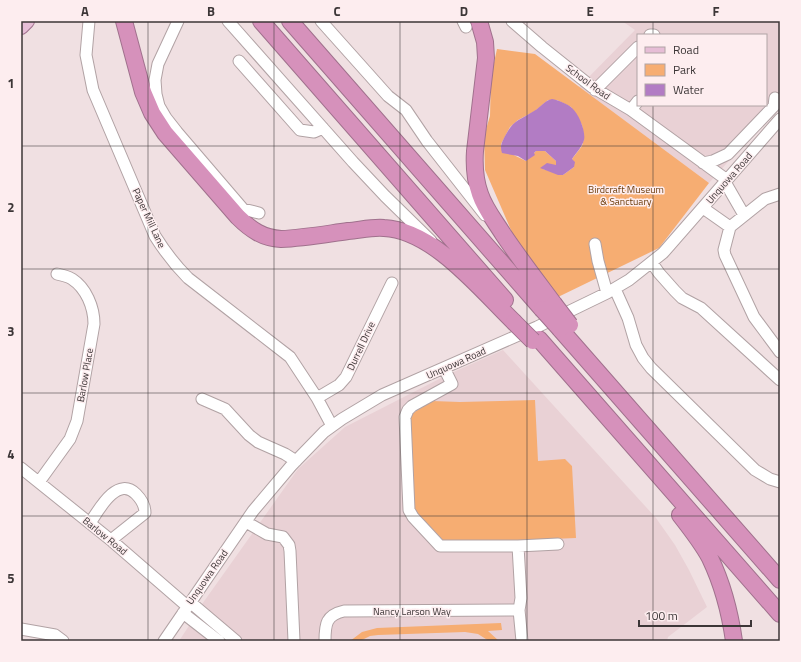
<svg xmlns="http://www.w3.org/2000/svg" width="801" height="662" font-family="'Titillium Web',sans-serif">
	<style>
		.built { fill: #e9d1d5; fill-rule: evenodd }
		.green { fill: #f6ad72; fill-rule: evenodd }
		.water { fill: #b27cc4 }
		.lines { fill: none; stroke-linecap: round; stroke-linejoin: round }
		.minor-casing { stroke: #b1a2a4; stroke-width: 13 }
		.major-casing { stroke: #a0718d; stroke-width: 16 }
		.highway-casing { stroke: #a0718d; stroke-width: 18 }
		.minor { stroke: #fff; stroke-width: 11 }
		.major { stroke: #e6bdd6; stroke-width: 14 }
		.highway { stroke: #d691bb; stroke-width: 16 }
		.highway-bridge-casing { stroke: #a0718d; stroke-width: 18; stroke-linecap: butt }
		.highway-bridge { stroke: #d691bb; stroke-width: 16 }
		.grid { fill: none; stroke: #3c3637; stroke-width: 1; stroke-opacity: 0.55 }
		.labels { text-anchor: middle; dominant-baseline: central; stroke-width: 3; stroke-linejoin: round; paint-order: stroke }
		.street-label { font-size: 10px; fill: #3c3637; stroke: #fdedef }
		.park-label { font-size: 10px; fill: #6c3c0b; stroke: #fdedef }
		.neatline { fill: none; stroke: #3c3637; stroke-width: 1.5 }
		.grid-label { font-size: 13px; text-anchor: middle; font-weight: bold; fill: #3c3637 }
	</style>
	<rect width="100%" height="100%" fill="#f0e0e2"/>
	<path class="built" d="M622,21h158v83l-71,79 -130,-96 56,-57zM638,35h128v70h-128z
		M503,350l153,168 19,27 14,25 18,37 -39,30 -1,4h-73l-2,-2 -1,2h-412l17,-26 -1,-1 103,-145 47,-42 102,-52z"/>
	<path class="green" d="M497,49l38,5 174,129 -50,65 -101,49 -44,-60 -29,-67 -1,-34 6,-20 1,-40zM548,100h9l14,7 11,18 2,13 -2,8 -10,13 2,8 -11,8 -20,-6 5,-5 8,2v-5l-11,-10h-9l-10,10 -25,-12v-5l9,-17 8,-7 17,-9z
		M535,400l3,61 27,-2 7,7 4,72 -127,5 -5,-2 -31,-32 -3,-94 22,-14 28,1z
		M501,623l1,7 -14,1 11,10h-10l-11,-7 -13,-2 -87,3 -8,1 -10,5h-10l12,-9 15,-4z"/>
	<path class="water" d="M552,99c6,1 16,5 20,9 7,6 14,24 12,32 -2,7 -8,13 -12,19l3,3 -1,5 -11,8h-5l-18,-7 7,-5 9,2v-4l-11,-10h-9l-2,2 1,2 -9,6 -8,-5 -16,-3c-2,-6 -1,-9 2,-15 9,-18 14,-17 30,-27 7,-4 11,-11 18,-12z"/>
	<g class="lines">
		<g class="minor-casing">
			<path id="minor" d="M89,21l-3,34 7,35 62,146c10,16 20,29 33,42l102,79 27,41 15,28
				M178,21l-20,43 -3,16 1,14 3,12 7,12 11,14 66,77 16,4
				M228,21l125,141 32,34 46,45
				M321,21l67,75 18,14 21,31 58,74
				M463,21l3,6
				M512,21l30,26 50,40 39,23 96,70
				M650,35h4
				M239,61l61,69 14,2 9,-4
				M595,90l43,-43
				M631,110l7,-9
				M703,163l10,-2 15,-7 46,-48 1,-8
				M725,182l19,33
				M780,194l-15,5 -35,28 -6,23 1,5 29,62 26,35
				M703,208l27,19
				M595,244l3,17 9,32
				M652,263l7,10 16,18 7,7 19,10 79,72
				M615,289l13,29 8,27 7,13 8,10 104,102 15,9 10,3
				M444,368l8,16 -40,22 -4,4 -3,7 4,93 4,7 27,29h78l3,52 -2,12 3,31
				M317,398l22,-13 7,-8 46,-94
				M202,399l23,10 24,26 9,7 27,12 11,7
				M21,468l91,73 75,65
				M39,482l31,-43 7,-18 17,-97c0,-17 -8,-36 -22,-45 -5,-3 -10,-4 -15,-5
				M246,522l21,12 16,3 6,8 1,6 4,90
				M90,523c8,-12 27,-48 46,-29 5,5 9,12 9,19l-34,27
				M518,546l40,-2
				M190,602l46,39
				M183,613l36,28
				M21,629l34,6 8,6
				M164,641l89,-130 38,-45 33,-34 18,-13 40,-24 155,-68 70,-34 22,-13 34,-27 117,-134
				M325,641c0,-17 1,-26 19,-30l175,-1"/>
		</g>
		<g class="major-casing">
			<path id="major" d="M21,27l6,-6"/>
		</g>
		<g class="highway-casing">
			<path id="highway" d="M124,21l19,71 9,21 13,20 73,84c13,13 25,21 43,22 23,-1 45,-5 67,-8 12,-1 24,-4 36,-3 49,2 96,61 130,94
				M261,21l244,279
				M290,21l252,288
				M479,21l6,21 1,16 -11,93c-1,15 0,29 5,43 5,15 15,27 23,40 16,24 34,47 51,70
				M560,329l220,251
				M539,339l241,275
				M680,515c11,14 22,28 30,43 12,25 20,55 24,83"/>
		</g>
		<use href="#minor" class="minor"/>
		<use href="#major" class="major"/>
		<use href="#highway" class="highway"/>
		<g class="highway-bridge-casing">
			<path id="highway-bridge" d="M554,304l16,21
				M542,309l18,20
				M514,322l19,19"/>
		</g>
		<use href="#highway-bridge" class="highway-bridge"/>
	</g>
	<path class="grid" d="M148,21v620M274,21v620M400,21v620M527,21v620M653,21v14M653,105v536M21,146h759M21,269h759M21,393h759M21,516h759"/>
	<g class="labels">
		<g class="street-label">
			<text transform="translate(588 82) rotate(36)">School Road</text>
			<text transform="translate(729 178) rotate(-49)">Unquowa Road</text>
			<text transform="translate(149 218) rotate(65)">Paper Mill Lane</text>
			<text transform="translate(361 346) rotate(-65)">Durrell Drive</text>
			<text transform="translate(456 363) rotate(-24)">Unquowa Road</text>
			<text transform="translate(85 375) rotate(-80)">Barlow Place</text>
			<text transform="translate(105 536) rotate(39)">Barlow Road</text>
			<text transform="translate(207 577) rotate(-55)">Unquowa Road</text>
			<text x="412" y="611">Nancy Larson Way</text>
		</g>
		<g class="park-label">
			<text x="626" y="189">Birdcraft Museum<tspan x="626" dy="12">&amp; Sanctuary</tspan></text>
		</g>
	</g>
	<rect width="801" height="662" fill="none" stroke="#fdedef" stroke-width="44"/>
	<rect x="637" y="34" width="130" height="72" fill="#fdedef" stroke="#b0a4a5"/>
	<rect x="645" y="47" width="20" height="6" fill="#e6bdd6" stroke="#b0a4a5"/>
	<text x="673" y="54" font-size="12" fill="#3c3637">Road</text>
	<rect x="645" y="64" width="20" height="12" fill="#f6ad72" stroke="#b0a4a5"/>
	<text x="673" y="74" font-size="12" fill="#3c3637">Park</text>
	<rect x="645" y="84" width="20" height="12" fill="#b27cc4" stroke="#b0a4a5"/>
	<text x="673" y="94" font-size="12" fill="#3c3637">Water</text>
	<path d="M639 620v6h112v-6" fill="none" stroke="#3c3637" stroke-width="2"/>
	<text x="645" y="620" font-size="12" fill="#3c3637" stroke="#fdedef" stroke-width="3" paint-order="stroke">100 m</text>
	<rect x="22" y="22" width="757" height="618" class="neatline"/>
	<g class="grid-label">
		<text x="85" y="16">A</text>
		<text x="211" y="16">B</text>
		<text x="337" y="16">C</text>
		<text x="464" y="16">D</text>
		<text x="590" y="16">E</text>
		<text x="716" y="16">F</text>
		<text x="11" y="88">1</text>
		<text x="11" y="212">2</text>
		<text x="11" y="336">3</text>
		<text x="11" y="459">4</text>
		<text x="11" y="583">5</text>
	</g>
</svg>
